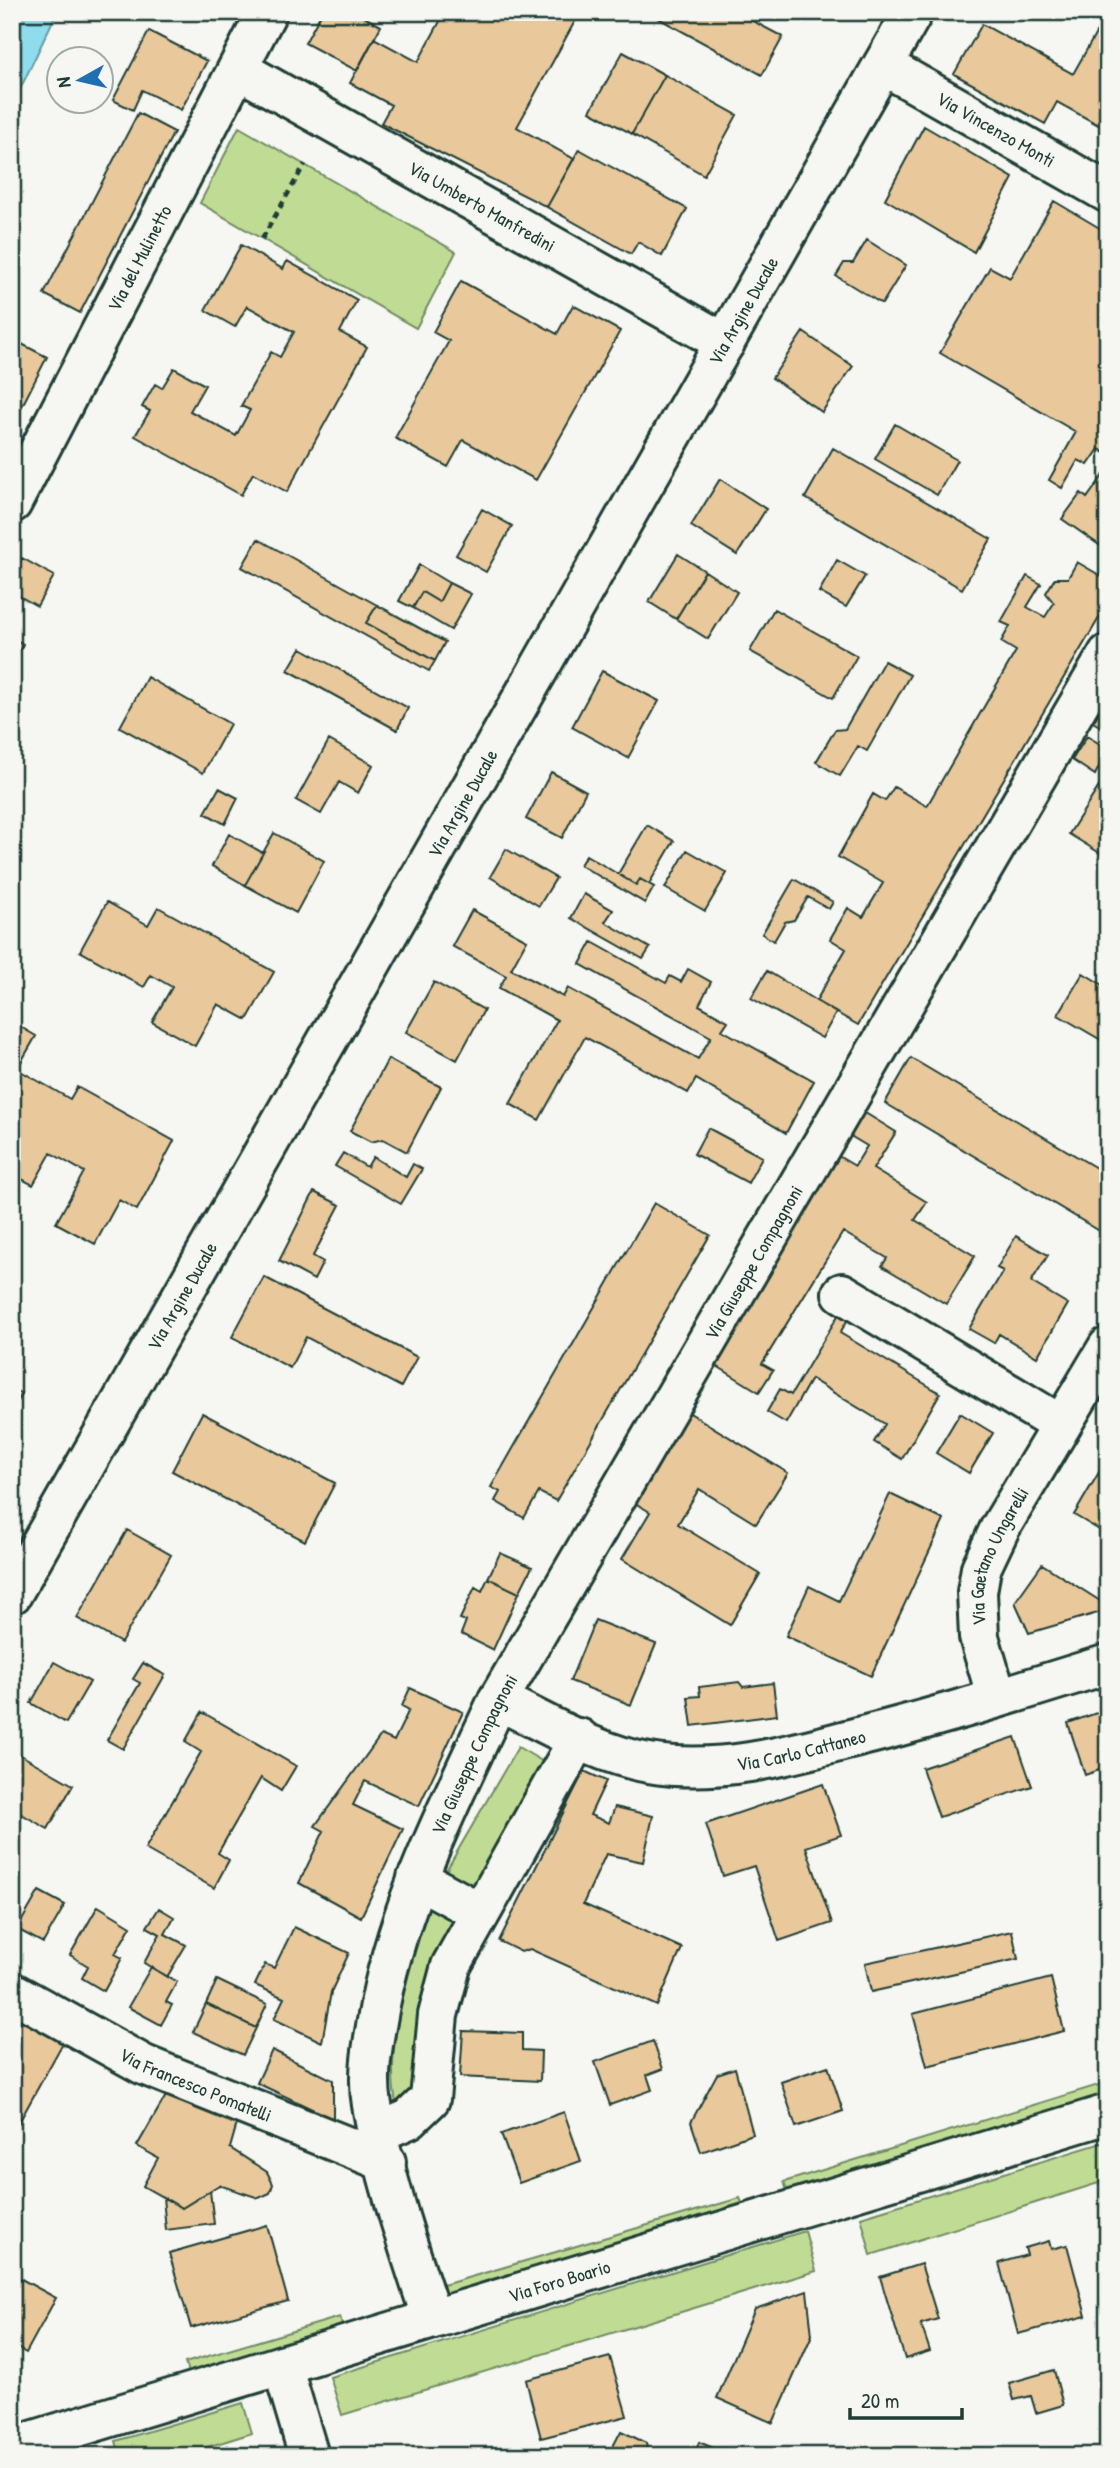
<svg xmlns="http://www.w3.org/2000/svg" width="1120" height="2468" font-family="'Patrick Hand',sans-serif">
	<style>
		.green { fill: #c0dc94; stroke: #708c64; stroke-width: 2 }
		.water { fill: #8edced; stroke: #629ca3; stroke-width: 2 }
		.building { fill: #e9c89b; stroke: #1f3d34; stroke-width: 2 }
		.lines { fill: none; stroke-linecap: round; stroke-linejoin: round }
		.minor-casing { stroke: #1f3d34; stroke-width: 44 }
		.path { stroke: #1f3d34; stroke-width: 4.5; stroke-dasharray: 7 5; stroke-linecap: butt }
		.minor { stroke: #f6f6f2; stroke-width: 38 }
		.labels { text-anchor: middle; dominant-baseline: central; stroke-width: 7; stroke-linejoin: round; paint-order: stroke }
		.street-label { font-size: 19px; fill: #1f3d34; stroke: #f6f6f2 }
	</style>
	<rect width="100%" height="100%" fill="#f6f6f2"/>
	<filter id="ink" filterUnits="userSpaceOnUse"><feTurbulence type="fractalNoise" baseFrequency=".0143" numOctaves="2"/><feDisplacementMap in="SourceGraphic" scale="14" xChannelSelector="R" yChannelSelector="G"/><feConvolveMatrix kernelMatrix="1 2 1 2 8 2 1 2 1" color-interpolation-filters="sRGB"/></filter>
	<g filter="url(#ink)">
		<path class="green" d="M239,127l217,125 -40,76 -216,-125z
			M518,1747l29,17 -75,129 -29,-17z
			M430,1903l27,19 -35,169 -25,16c-15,-60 15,-145 33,-204z
			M1108,2082v23l-317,97 -7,-20z
			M1108,2141v39l-237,75 -10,-38z
			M740,2198l6,14 -299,92 -7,-18z
			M805,2231l11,40 -474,144 -12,-38z
			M340,2317l5,19 -154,46 -6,-19z
			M243,2403l9,30 -74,23h-58l-4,-15z"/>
		<path class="water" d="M12,12h45l-45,94z"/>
		<path class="building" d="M322,12h33l26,14 -24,45 -52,-28z
			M445,12h135l-63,115 57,32 -27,48 -166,-84 10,-18 -41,-22 24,-45 44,24z
			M661,12h75l47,25 -21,38 -104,-57z
			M1108,12v108l-4,8 -47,-26 -12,22 -91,-50 28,-50 91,50z
			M149,31l58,30 -26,49 -39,-20 -9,20 -20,-10z
			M623,52l42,23 -33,59 -42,-23z
			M665,75l72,40 -33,60 -72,-41z
			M138,113l36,19 -94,181 -36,-19z
			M924,126l89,52 -39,74 -89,-53z
			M579,149l108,60 -25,47 -24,-14 -7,12 -84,-47z
			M1054,201l54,32v222l-9,-6 -11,16 -10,-5 -16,28 -13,-8 27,-48 -136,-79 50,-86 20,11z
			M867,240l39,25 -24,39 -46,-28 8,-13h9z
			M241,245l42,24 4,-8 70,39 -17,32 27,15 -80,145 -34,-19 -12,22 -106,-59 15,-25 -8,-4 13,-23 7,4 12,-20 31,17 -15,26 46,25 14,-26 -9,-4 30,-54 9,5 14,-25 -47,-26 -12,21 -30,-17z
			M461,281l96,53 16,-29 47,26 -84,149 -73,-40 -15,27 -53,-29 54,-97 -16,-9z
			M803,332l50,34 -31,46 -50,-34z
			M12,339l35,18 -27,53 -8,-4z
			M895,424l62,36 -20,35 -62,-36z
			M833,448l158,91 -29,50 -157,-91z
			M1108,469v82l-46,-32 19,-26 6,5z
			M720,479l46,30 -29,46 -46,-29z
			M482,509l30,17 -26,46 -30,-17z
			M258,539l119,66 -11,18 69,38 -6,10 -187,-104z
			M678,554l27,17 -29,48 -27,-17z
			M22,558l32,18 -17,30 -25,-14v-15z
			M837,560l28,16 -19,31 -27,-15z
			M1077,562l31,18v23l-250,422 -42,-24 30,-52 -16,-10 18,-31 15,9 20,-34 -45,-26 35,-63 12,7 9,-14 33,19 89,-155 -15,-9 9,-16 -9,-4 26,-46 14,8 -14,23 18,10 9,-14 -8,-10 9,-15h13z
			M419,565l30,18 -10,19 -17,-10 -9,16 -14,-7z
			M705,571l32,21 -29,47 -32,-20z
			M449,583l22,11 -20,36 -38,-22 9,-16 17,10z
			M377,605l68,37 -10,19 -69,-38z
			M774,609l83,47 -24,42 -83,-47z
			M12,637l11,7 -11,20z
			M301,648l107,60 -11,22 -109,-60z
			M884,661l26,14 -43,76 -9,-5 -18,30 -24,-14 19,-32 10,-1z
			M602,671l57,30 -31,57 -56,-31z
			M147,677l83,47 -27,49 -83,-46z
			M1108,699v32l-15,-9z
			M1087,736l21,13 -13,26 -23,-15z
			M329,740l44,25 -15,28 -19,-11 -18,32 -25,-14z
			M551,772l35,19 -24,47 -36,-19z
			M1100,785l8,5v68l-39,-24z
			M219,788l19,10 -13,26 -20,-11z
			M647,825l27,16 -25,43 -9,-5 -4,6 -18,-11z
			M274,833l50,28 -28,52 -51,-28z
			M229,834l34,19 -18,32 -33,-19z
			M506,849l50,29 -17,28 -49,-29z
			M687,850l40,23 -22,38 -40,-23z
			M586,855l50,30 4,-6 14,8 -9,16 -65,-38z
			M794,879l39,23 -4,7 -21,-12 -14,23 -9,2 -11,19 -12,-7z
			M584,894l29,16 -8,12 45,26 -7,11 -72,-41z
			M107,902l41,23 10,-18 116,65 -27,48 -29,-16 -23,42 -43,-24 20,-35 -21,-12 -7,12 -64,-36z
			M472,910l55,30 -16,29 52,28 5,-9 130,71 13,-22 -131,-73 12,-22 74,41 4,-7 11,6 7,-13 23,13 -12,23 29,16 -6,9 92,51 -28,52 -90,-54 -8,14 -103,-56 -46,83 -29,-16 47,-84 -58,-32 7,-12 -54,-30z
			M767,971l69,42 -14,25 -71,-40z
			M1083,973l25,15v56l-50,-29z
			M434,982l50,28 -27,50 -51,-28z
			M12,1022l24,14 -19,33 53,30 7,-12 97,54 -37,69 -18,-10 -24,44 -39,-21 28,-51 -33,-19 -18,32 -21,-11z
			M911,1058l197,117v61l-223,-133z
			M388,1059l53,28 -34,65 -24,-13 -12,3 -21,-11z
			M862,1111l34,21 -23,37 54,33 -12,18 60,36 -29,48 -64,-38 5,-8 -44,-26 -81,132 11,6 -14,22 -52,-32 126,-207 22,13 12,-20 -20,-12z
			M708,1128l54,29 -14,26 -54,-29z
			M343,1153l24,14 6,-10 33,20 7,-13 9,5 -21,35 -66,-38z
			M314,1192l26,13 -27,51 10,6 -9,18 -35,-19z
			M654,1203l56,32 -154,266 -17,-9 -15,26 -29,-17 5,-9 -9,-5z
			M1016,1236l32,19 -17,27 37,22 -31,53 -38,-23 -5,9 -25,-14 34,-58 -6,-3z
			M264,1277l153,80 -16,30 -95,-50 -16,31 -58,-31z
			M846,1302l9,5 -15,26 100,60 -38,66 -28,-17 11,-18 -74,-45 -25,44 -19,-11 13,-23 11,6z
			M12,1389l10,5 -10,18z
			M680,1407l108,66 -32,51 -57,-35 -21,35 82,50 -30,51 -108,-66 28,-47 -25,-15z
			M202,1413l133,70 -30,58 -133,-70z
			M960,1413l33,20 -24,40 -33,-20z
			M1108,1457v78l-34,-20z
			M890,1494l54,26 -73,156 -85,-40 23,-50 30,15z
			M127,1530l44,25 -50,88 -44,-25z
			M500,1553l32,14 -13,26 -31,-15z
			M1042,1564l66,42v4l-79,23 -14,-31z
			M488,1578l31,15 -26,57 -32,-16 5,-13 -6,-2 15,-32 7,4z
			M595,1620l61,24 -25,61 -61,-24z
			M54,1662l36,20 -24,41 -35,-20z
			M143,1663l22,12 -42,74 -16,-9 33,-57 -7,-4z
			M739,1682l4,5 30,-4 4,32 -85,11 -4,-29 12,-1 -1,-9z
			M410,1688l53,24 -44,94 -54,-25 -12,24 50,24 -42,88 -62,-34 25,-52 -9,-5 66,-91 13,6 15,-31 -7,-4z
			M1108,1709v58l-23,8 -17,-52z
			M202,1712l94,54 -15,25 -20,-13 -43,75 11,7 -15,28 -69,-39 56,-97 -16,-10z
			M1015,1737l17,49 -93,31 -17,-49z
			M12,1750l61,35 -25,44 -32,-18 -4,6z
			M584,1771l22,10 -16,34 19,8 6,-16 38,9 -10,46 -37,-8 -23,50 99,44 -25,58 -127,-57 -9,3 -22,-11z
			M823,1784l18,51 -35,12 26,76 -53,18 -25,-75 -31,10 -17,-52z
			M39,1891l26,14 -22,38 -26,-14z
			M98,1906l33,20 -16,28 7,4 -18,33 -22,-13 6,-12 -18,-11z
			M159,1908l15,9 -9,17 21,11 -19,32 -23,-14 16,-29 -13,-7z
			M294,1927l55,26 -18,39 -9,50 -48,-23 10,-21 -29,-13 10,-21 9,4z
			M1012,1931l6,28 -147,33 -6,-29z
			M151,1967l26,15 -11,20 6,3 -11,20 -33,-18z
			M1051,1978l13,53 -137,35 -14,-52z
			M217,1980l50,24 -11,24 -50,-24z
			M206,2004l50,24 -13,27 -50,-23z
			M12,2014l52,27 -52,94z
			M463,2031l59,2v17l19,1 -1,30 -80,-4z
			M653,2041l10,28 -16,6 5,15 -42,15 -15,-43z
			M272,2050l61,30v39l-76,-36z
			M828,2066l15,45 -47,16 -15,-45z
			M735,2068l18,66 -52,18 -10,-30 26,-48z
			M167,2094l71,26 -8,28 37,24 6,12 -3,9 -11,5 -40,-13 -37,23 -39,-22 15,-28 -21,-12z
			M564,2112l17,49 -62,22 -18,-49z
			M210,2191l4,33 -48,6 -3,-33 19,11z
			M267,2225l21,76 -97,27 -22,-75z
			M1049,2241l2,8 16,-4 19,71 -68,18 -19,-71 28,-8 -2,-7z
			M921,2264l17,55 -17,5 9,27 -25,8 -25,-82z
			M12,2274l44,24 -30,55 -14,-8z
			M807,2291l5,44 -39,88 -56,-25 38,-89z
			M610,2357l17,59 -86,22 -15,-58z
			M1054,2370l9,35 -27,8 -5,-17 -17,4 -5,-17z
			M621,2431l25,12 2,13h-40z
			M699,2442l33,14h-38z
			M228,2446l3,10h-32z"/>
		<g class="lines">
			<g class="minor-casing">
				<g id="minor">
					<path id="s1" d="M883,65l225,128"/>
					<path id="s2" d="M238,69l487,274"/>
					<path id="s3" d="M12,503l255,-491"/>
					<path d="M842,1293l219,132"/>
					<path id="s4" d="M12,1594l901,-1582"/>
					<path id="s5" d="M997,1698l-18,-61 -2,-45 4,-24 19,-40 108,-181"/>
					<path id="s6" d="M498,1700c48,23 98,54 151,63 71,12 141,-8 209,-26 84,-21 167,-47 250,-73"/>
					<path d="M417,1878l62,34"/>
					<path id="s7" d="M12,1992l132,73 242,97"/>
					<path d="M379,2132l30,-13 21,-20 8,-84 13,-49 128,-228"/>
					<path id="s8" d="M432,2319c-23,-70 -48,-142 -60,-214 -5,-28 0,-57 5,-84 19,-115 73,-217 121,-321l610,-1046"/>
					<path d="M282,2365l27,91"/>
					<path id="s9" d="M12,2447l1096,-333"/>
				</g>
			</g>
			<path class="path" d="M262,239l43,-75"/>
			<use href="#minor" class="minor"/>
		</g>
	</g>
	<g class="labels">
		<g class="street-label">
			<text stroke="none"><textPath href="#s1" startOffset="130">Via Vincenzo Monti</textPath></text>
			<text stroke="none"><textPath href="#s2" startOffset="280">Via Umberto Manfredini</textPath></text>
			<text stroke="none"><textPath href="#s3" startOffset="276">Via del Mulinetto</textPath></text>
			<text stroke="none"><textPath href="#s4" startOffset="1477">Via Argine Ducale</textPath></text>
			<text stroke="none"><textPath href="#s4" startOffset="910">Via Argine Ducale</textPath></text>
			<text stroke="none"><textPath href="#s8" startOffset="1158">Via Giuseppe Compagnoni</textPath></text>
			<text stroke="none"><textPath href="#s4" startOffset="343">Via Argine Ducale</textPath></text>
			<text stroke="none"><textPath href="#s5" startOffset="149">Via Gaetano Ungarelli</textPath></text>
			<text stroke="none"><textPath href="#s6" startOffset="318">Via Carlo Cattaneo</textPath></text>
			<text stroke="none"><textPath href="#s8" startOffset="592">Via Giuseppe Compagnoni</textPath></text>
			<text stroke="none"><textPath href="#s7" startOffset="206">Via Francesco Pomatelli</textPath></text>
			<text stroke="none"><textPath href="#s9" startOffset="572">Via Foro Boario</textPath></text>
		</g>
	</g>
	<rect width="1120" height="2468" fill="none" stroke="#f6f6f2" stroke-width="42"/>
	<rect x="21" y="21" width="1078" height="2426" fill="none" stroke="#1f3d34" stroke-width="2.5" filter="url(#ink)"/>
	<g transform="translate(80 80) rotate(262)"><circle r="33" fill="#f6f6f2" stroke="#a0aca6" stroke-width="2"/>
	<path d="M0-5L12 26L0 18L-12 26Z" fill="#1f6fb2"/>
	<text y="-10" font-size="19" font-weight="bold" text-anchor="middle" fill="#1f3d34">N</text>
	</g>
	<path d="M850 2408v10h112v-10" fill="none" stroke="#1f3d34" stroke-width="3.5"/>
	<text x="861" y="2408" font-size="21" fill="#1f3d34" stroke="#f6f6f2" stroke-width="5" paint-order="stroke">20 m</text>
</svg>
